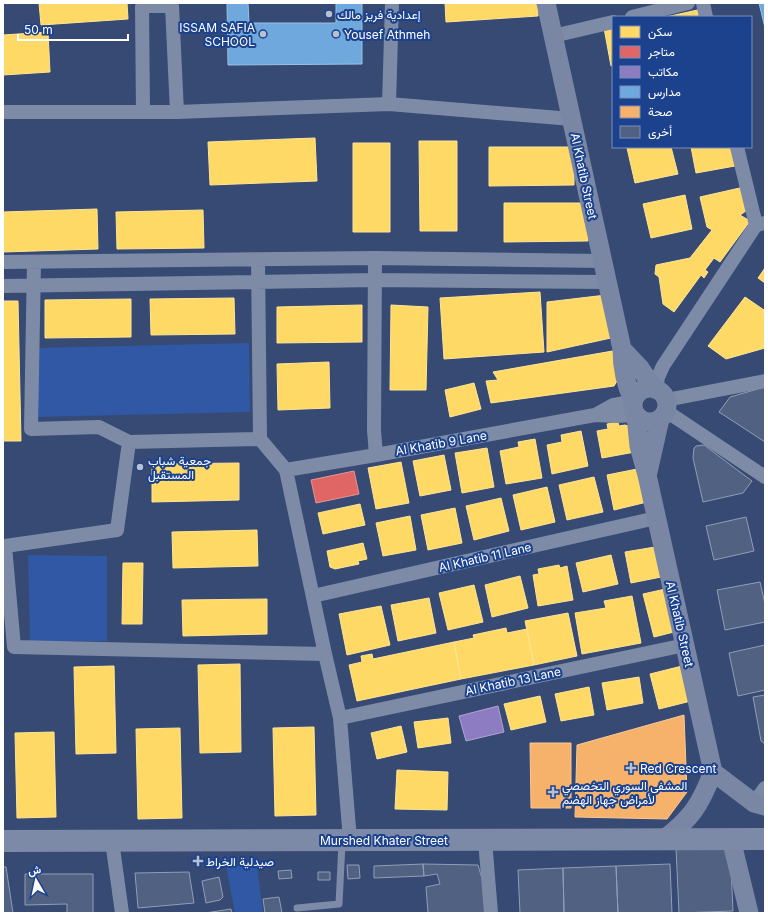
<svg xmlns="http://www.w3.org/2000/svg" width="768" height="916" font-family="Inter,Vazirmatn,sans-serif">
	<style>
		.green { fill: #3058a4 }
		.homes { fill: #ffd966; stroke: #ffe494 }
		.shops { fill: #e06666; stroke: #e99494 }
		.offices { fill: #8e7cc3; stroke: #b0a3d5 }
		.schools { fill: #6fa8dc; stroke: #9ac2e6 }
		.health { fill: #f6b26b; stroke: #f9c997 }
		.building { fill: #506182; stroke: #929eb6 }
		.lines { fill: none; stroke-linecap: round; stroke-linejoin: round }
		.service { stroke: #7d8ba7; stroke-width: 7 }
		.minor { stroke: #7d8ba7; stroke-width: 14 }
		.secondary { stroke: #7986a4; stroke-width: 19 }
		.primary { stroke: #7c8aa7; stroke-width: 22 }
		.poi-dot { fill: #b9c0ce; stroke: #1c428e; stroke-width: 1.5 }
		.labels { text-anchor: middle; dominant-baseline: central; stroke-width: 4; stroke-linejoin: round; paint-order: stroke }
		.poi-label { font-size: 12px; fill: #fff; stroke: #1c428e; text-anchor: start }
		.street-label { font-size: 12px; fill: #fff; stroke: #1c428e }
	</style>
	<rect width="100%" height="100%" fill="#364a74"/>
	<path class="green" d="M249,343l1,69 -215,5 -1,-69z
		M28,555l79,1v85h-77z
		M226,866h31l6,47h-28z"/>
	<path class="homes" d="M39,3h88l1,16 -87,6z
		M445,3h93v13l-92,6z
		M702,9l2,8h-38z
		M613,26v39l-2,1 -7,-38z
		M48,32l2,40 -47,3v-40z
		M315,138l2,43 -107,4 -2,-43z
		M419,141h38v90h-37z
		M353,143h37v89h-37z
		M489,147h85v38l-85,1z
		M632,147h39l7,27 -43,9 -8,-35z
		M691,147h41l3,19 -39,7z
		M744,187l2,24 -6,4 10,6 -30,41 -6,-4 -9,12 3,2 -4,6 -3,-3 -27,37 -11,-8 -4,-27 -4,-3 1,-9 34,-7 22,-28 -5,-3 -7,-30z
		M685,195l7,34 -41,9 -8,-34z
		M504,203h84v38l-84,1z
		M97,209l1,40 -95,3v-40z
		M203,210l1,38 -87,1 -1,-37z
		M765,268v15l-7,-5z
		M540,292l4,60 -100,7 -4,-61z
		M606,295l5,43 -64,14v-50z
		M745,297l19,13 1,38 -39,11 -18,-13z
		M234,298l1,36 -84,1 -1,-36z
		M131,299v38l-86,1v-38z
		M3,301h15l3,140h-18z
		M362,305v37l-85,1v-36z
		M391,305l37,2 -2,83h-36z
		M624,349l2,17 -12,20 -123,17 -5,-22 12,-1 -5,-8z
		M329,362l1,46 -52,2 -1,-46z
		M474,383l7,26 -31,8 -5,-27z
		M618,422l1,4 6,-1 6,2 4,25 -33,6 -5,-27 11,-2 -1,-5z
		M581,431l7,35 -36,8 -5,-29 15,-3 -1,-7z
		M535,439l7,39 -36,6 -6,-33 19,-4 -1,-5z
		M487,448l7,39 -32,6 -7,-40z
		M444,455l7,35 -31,6 -7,-35z
		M401,462l8,41 -33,6 -8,-41z
		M239,463v37l-87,2v-38z
		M642,468l5,34 -33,8 -7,-35z
		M594,477l9,35 -36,8 -8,-35z
		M547,487l8,35 -34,8 -8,-35z
		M501,498l8,33 -35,9 -8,-34z
		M360,504l5,21 -42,9 -5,-21z
		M455,508l7,35 -34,7 -7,-35z
		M410,516l6,34 -33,6 -7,-33z
		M257,530l1,36 -85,2 -1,-36z
		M363,543l4,16 -9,2 1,3 -24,5 -5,-2 -3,-16z
		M661,546l5,30 -35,7 -6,-31z
		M611,555l7,29 -35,8 -7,-29z
		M123,563h20l-1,61h-20z
		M559,565l1,3 7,-2 6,34 -35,6 -5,-31 6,-1 -1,-5z
		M520,576l8,32 -36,9 -7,-32z
		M474,585l9,37 -35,8 -9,-37z
		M670,588l4,44 -20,5 -11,-43z
		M632,596l9,47 -59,11 -7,-41 31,-5 -2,-7z
		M429,598l7,35 -38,8 -7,-36z
		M267,599v35l-84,2 -1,-36z
		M381,606l9,39 -43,10 -8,-41z
		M568,613l9,43 -43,9 -9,-44z
		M506,628l1,5 20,-4 7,36 -73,14 -7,-37 20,-4 -1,-3z
		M454,642l7,37 -104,22 -8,-36 13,-3 -1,-6 11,-2 1,5z
		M240,664l1,88 -41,1 -2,-88z
		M686,665l9,35 -36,9 -9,-35z
		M114,666l2,87 -40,1 -2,-87z
		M639,677l4,26 -36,7 -5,-27z
		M589,687l5,28 -33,6 -6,-27z
		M540,696l6,26 -35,8 -7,-26z
		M448,718l3,25 -33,5 -4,-26z
		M401,726l6,26 -30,7 -6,-26z
		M314,727l2,88 -41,1 -2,-88z
		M180,728l2,90 -44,1 -2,-90z
		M54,732l2,85 -39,1 -2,-85z
		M397,770l51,2 -1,38 -52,-1z"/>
	<path class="shops" d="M354,471l5,23 -43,9 -5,-23z"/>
	<path class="offices" d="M498,706l6,26 -38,9 -7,-25z"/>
	<path class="schools" d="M227,3h21l1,20h87v-20h26v61l-134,1z
		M759,3h6v25z"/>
	<path class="health" d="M684,715l3,77 -20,27 -92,-2 2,-72z
		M530,743h41v65h-40z"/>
	<path class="building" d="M765,387v55l-46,-30 11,-15z
		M704,445l48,36 -9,12 -40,9 -10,-44 1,-10 2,-2z
		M746,517l8,34 -40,9 -8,-34z
		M760,582l5,22v18l-40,8 -8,-40z
		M765,645v45l-27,6 -9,-43z
		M765,695v49l-4,-3 -8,-44z
		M730,846l3,65 -54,2 -3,-65z
		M423,864l1,12 -50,2v-12z
		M423,864l55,1 14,48h-64l-2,-26 14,-3 -3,-10 -13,2z
		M670,864l2,49h-54l-2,-47z
		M347,865h12l1,13 -12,1z
		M616,866l2,47h-54l-1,-45z
		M3,867h3l7,46h-10z
		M563,868l1,45h-44l-2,-43z
		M291,870l1,8 -13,1 -1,-8z
		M189,872l5,31 -56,5 -3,-35z
		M318,872h12v8h-12z
		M25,874h68v39h-26v-9l-42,1z
		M219,877l4,20 -3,3 -14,3 -4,-22z
		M279,897l3,16h-17l-2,-14z
		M231,909l1,4h-27z"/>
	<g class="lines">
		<path class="service" d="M297,908l42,-4 3,-61"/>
		<path class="minor" d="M703,3l3,14
			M632,17l56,-14
			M553,36l60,-14
			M389,104l3,-101
			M3,112h174l212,-8 183,15
			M143,112l-1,-106h30l5,106
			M737,147l19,78 9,-2
			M375,258l-1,172 2,25
			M258,260l2,179 26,31 39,184 15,64 10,122
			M3,262l372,-4 228,3
			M34,262l-3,167 68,-2 30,15 131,-3
			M3,286l372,-6 232,2
			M656,389l2,-12 5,-11 93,-141
			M666,400l99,-19
			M666,411l99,66
			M595,415l18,-10 20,-4
			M129,442l-12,88 -112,16 9,101 311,7
			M286,470l90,-15 219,-40 20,1 20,-1
			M313,596l343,-78
			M340,718l345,-73
			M754,803l11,-15
			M485,840l6,73
			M112,841l10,72"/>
		<path class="secondary" d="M546,3l76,346c0,19 3,34 11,51
			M622,349l18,19 14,21
			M633 405a17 17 0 1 1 34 0a17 17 0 1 1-34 0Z
			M636,416l3,30 8,29 66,297c-13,33 -21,46 -50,68
			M648,472l12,-53
			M713,772l41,31 11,3
			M731,839l18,74"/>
		<path class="primary" d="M3,841l762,-2"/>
	</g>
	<g class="poi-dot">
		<circle cx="329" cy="14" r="4"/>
		<circle cx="263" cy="34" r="4"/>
		<circle cx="336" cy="34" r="4"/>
		<circle cx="140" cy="467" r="4"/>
		<path d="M629 762h4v4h4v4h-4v4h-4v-4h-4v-4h4z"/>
		<path d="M551 786h4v4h4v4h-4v4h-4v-4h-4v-4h4z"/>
		<path d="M196 855h4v4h4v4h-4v4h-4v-4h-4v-4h4z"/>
	</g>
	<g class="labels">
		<g class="poi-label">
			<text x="337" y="14">إعدادية فريز مالك</text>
			<text x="255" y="27" text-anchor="end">ISSAM SAFIA<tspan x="255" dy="14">SCHOOL</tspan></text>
			<text x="344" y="34">Yousef Athmeh</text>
			<text x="148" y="460">جمعية شباب<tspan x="148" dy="14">المستقبل</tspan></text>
			<text x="640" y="768">Red Crescent</text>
			<text x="562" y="785">المشفى السوري التخصصي<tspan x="562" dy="14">لأمراض جهاز الهضم</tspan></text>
			<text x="206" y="861">صيدلية الخراط</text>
		</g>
		<g class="street-label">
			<text transform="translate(584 176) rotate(78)">Al Khatib Street</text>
			<text transform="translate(441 443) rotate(-10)">Al Khatib 9 Lane</text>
			<text transform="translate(485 557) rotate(-13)">Al Khatib 11 Lane</text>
			<text transform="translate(680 624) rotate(77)">Al Khatib Street</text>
			<text transform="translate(513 681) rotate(-12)">Al Khatib 13 Lane</text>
			<text x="384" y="840">Murshed Khater Street</text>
		</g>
	</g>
	<rect width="768" height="916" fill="none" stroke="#ffffff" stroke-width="8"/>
	<rect x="612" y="16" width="140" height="132" fill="#1c428e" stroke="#778ebb"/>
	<rect x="620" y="26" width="20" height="12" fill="#ffd966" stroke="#778ebb"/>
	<text x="648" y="36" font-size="12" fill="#ffffff">سكن</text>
	<rect x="620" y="46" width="20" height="12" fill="#e06666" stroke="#778ebb"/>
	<text x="648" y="56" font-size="12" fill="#ffffff">متاجر</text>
	<rect x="620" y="66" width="20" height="12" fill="#8e7cc3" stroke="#778ebb"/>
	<text x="648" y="76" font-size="12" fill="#ffffff">مكاتب</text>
	<rect x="620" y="86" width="20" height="12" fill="#6fa8dc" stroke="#778ebb"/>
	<text x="648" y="96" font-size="12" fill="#ffffff">مدارس</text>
	<rect x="620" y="106" width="20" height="12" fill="#f6b26b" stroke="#778ebb"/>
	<text x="648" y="116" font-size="12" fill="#ffffff">صحة</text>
	<rect x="620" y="126" width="20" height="12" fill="#506182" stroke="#778ebb"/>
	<text x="648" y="136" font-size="12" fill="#ffffff">أخرى</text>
	<g transform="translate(36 880) rotate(351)" stroke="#1c428e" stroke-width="3" paint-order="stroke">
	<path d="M0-3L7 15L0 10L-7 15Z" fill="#ffffff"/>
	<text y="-6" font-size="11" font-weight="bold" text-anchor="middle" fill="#ffffff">ش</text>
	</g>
	<path d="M18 34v6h110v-6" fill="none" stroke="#ffffff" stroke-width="2"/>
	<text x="24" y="34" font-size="12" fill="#ffffff" stroke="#1c428e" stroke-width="3" paint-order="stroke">50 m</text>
</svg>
